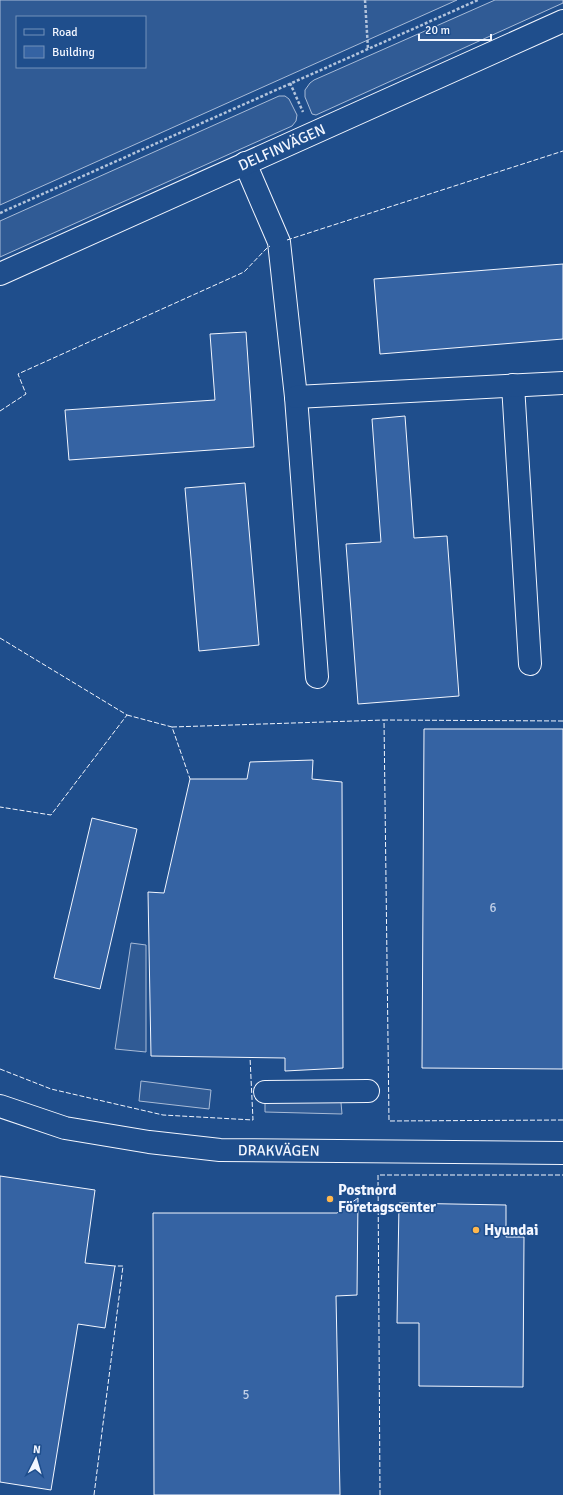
<svg xmlns="http://www.w3.org/2000/svg" width="563" height="1495" font-family="Signika,sans-serif">
	<style>
		.built { fill: #305b95; stroke: #a8bbd7; fill-rule: evenodd }
		.building { fill: #3563a3; stroke: #f2f6ff }
		.lines { fill: none; stroke-linecap: round; stroke-linejoin: round }
		.minor-casing { stroke: #f2f6ff; stroke-width: 24 }
		.path { stroke: #b3c4dc; stroke-width: 2.5; stroke-dasharray: 3 2; stroke-linecap: butt }
		.minor { stroke: #1f4e8c; stroke-width: 22 }
		.fence { stroke: #f2f6ff; stroke-width: 1; stroke-dasharray: 5 2; stroke-linecap: butt }
		.poi-dot { fill: #ffb74d; stroke: #1f4e8c; stroke-width: 1.5 }
		.labels { text-anchor: middle; dominant-baseline: central; stroke-width: 3; stroke-linejoin: round; paint-order: stroke }
		.number-label { font-size: 13px; fill: #c3d1e8 }
		.street-label { font-size: 15px; fill: #f2f6ff; stroke: #1f4e8c }
		.poi-label { font-size: 15px; font-weight: bold; fill: #f2f6ff; stroke: #1f4e8c; text-anchor: start }
	</style>
	<rect width="100%" height="100%" fill="#1f4e8c"/>
	<path class="built" d="M0,0h457l-457,205zM17,17h128v50h-128z
		M495,0h68v3l-247,112 -4,-1 -7,-17v-7l5,-7 4,-3z
		M279,96h6l4,3 8,16 -1,6 -4,5 -292,131v-36z
		M131,943l15,2v107l-31,-3z
		M141,1081l70,9 -2,19 -70,-8z
		M340,1091l2,23 -77,-2v-20z"/>
	<path class="building" d="M563,264v75l-183,15 -6,-75z
		M246,332l8,115 -185,13 -4,-50 150,-10 -5,-66z
		M405,416l9,122 33,-2 12,160 -101,8 -12,-160 35,-2 -9,-123z
		M245,483l14,162 -60,6 -14,-163z
		M424,729h139v340l-141,-1z
		M313,760l-1,19 30,3 1,286 -58,3v-13l-134,-2 -3,-164 16,1 26,-114h57l3,-17z
		M92,818l45,11 -37,160 -46,-11z
		M0,1176l95,14 -10,73 30,3 -10,62 -27,-4 -27,166 -51,-8z
		M358,1198l-1,97 -21,1 4,199h-186l-1,-282h184z
		M399,1203l107,2v32h18l-1,150 -104,-1v-63h-22z"/>
	<g class="lines">
		<g class="minor-casing">
			<g id="minor">
				<path d="M245,163l34,79 17,155 21,280"/>
				<path id="s1" d="M0,274l563,-253"/>
				<path d="M513,385l17,279"/>
				<path d="M296,397l267,-14"/>
				<path d="M265,1092l103,-1"/>
				<path id="s2" d="M0,1106l65,22 84,14 71,8 343,3"/>
			</g>
		</g>
		<path class="path" d="M365,0l3,49
			M290,83l13,29
			M0,213l478,-213"/>
		<use href="#minor" class="minor"/>
		<path class="fence" d="M287,240l276,-89
			M0,411l26,-17 -8,-20 226,-102 22,-23 4,-3
			M0,638l127,77 -76,100 -51,-8
			M127,715l45,12 18,52
			M563,721l-179,-1 5,401 174,-1
			M172,727l212,-7
			M0,1069l51,20 112,26 90,5 -3,-63
			M94,1495l29,-229h-8
			M380,1495l-2,-320h185"/>
	</g>
	<g class="poi-dot">
		<circle cx="330" cy="1199" r="4"/>
		<circle cx="476" cy="1230" r="4"/>
	</g>
	<g class="labels">
		<g class="number-label">
			<text x="493" y="908">6</text>
			<text x="246" y="1395">5</text>
		</g>
		<g class="street-label">
			<text stroke="none"><textPath href="#s1" startOffset="309">DELFINVÄGEN</textPath></text>
			<text stroke="none"><textPath href="#s2" startOffset="284">DRAKVÄGEN</textPath></text>
		</g>
		<g class="poi-label">
			<text x="338" y="1190">Postnord<tspan x="338" dy="17">Företagscenter</tspan></text>
			<text x="484" y="1230">Hyundai</text>
		</g>
	</g>
	<rect x="16" y="16" width="130" height="52" fill="#1f4e8c" stroke="#7391ba"/>
	<rect x="24" y="29" width="20" height="6" fill="#1f4e8c" stroke="#7391ba"/>
	<text x="52" y="36" font-size="12" fill="#f2f6ff">Road</text>
	<rect x="24" y="46" width="20" height="12" fill="#3563a3" stroke="#7391ba"/>
	<text x="52" y="56" font-size="12" fill="#f2f6ff">Building</text>
	<g transform="translate(36 1459) rotate(5)" stroke="#1f4e8c" stroke-width="3" paint-order="stroke">
	<path d="M0-3L7 15L0 10L-7 15Z" fill="#f2f6ff"/>
	<text y="-6" font-size="11" font-weight="bold" text-anchor="middle" fill="#f2f6ff">N</text>
	</g>
	<path d="M419 34v6h72v-6" fill="none" stroke="#f2f6ff" stroke-width="2"/>
	<text x="425" y="34" font-size="12" fill="#f2f6ff" stroke="#1f4e8c" stroke-width="3" paint-order="stroke">20 m</text>
</svg>
